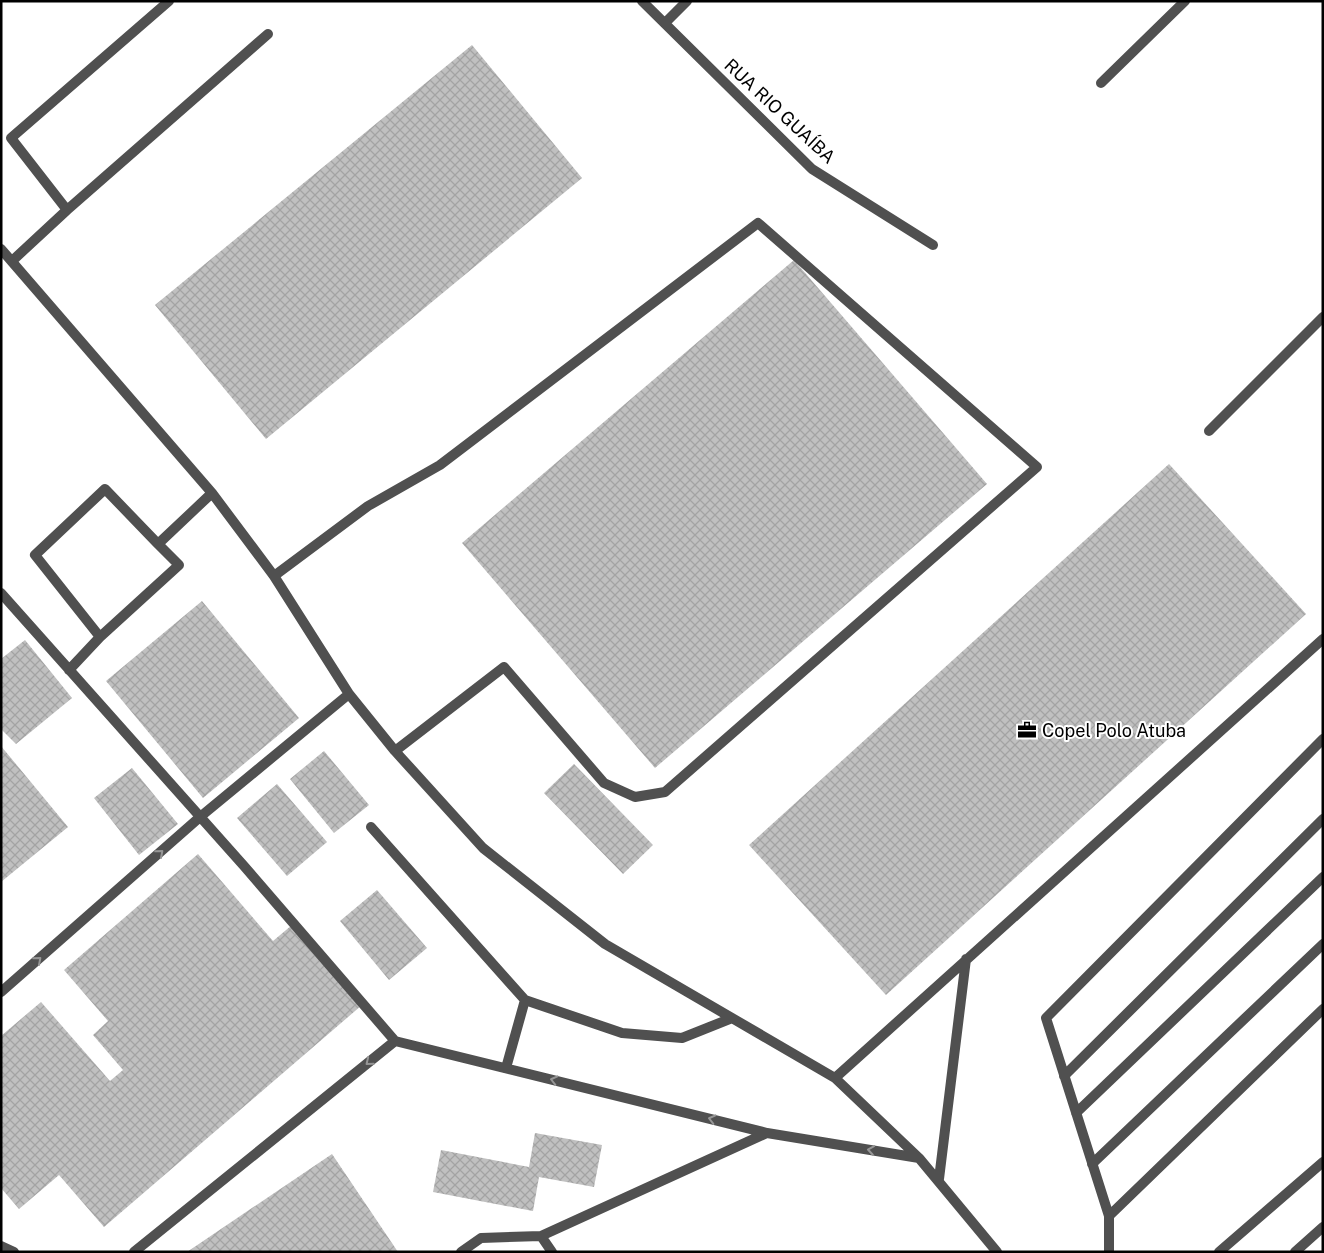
<svg xmlns="http://www.w3.org/2000/svg" width="1324" height="1253" font-family="'Public Sans',sans-serif">
	<style>
		.building { fill: url(#building-cross-hatch) }
		.lines { fill: none; stroke-linecap: round; stroke-linejoin: round }
		.service { stroke: #505050; stroke-width: 10 }
		.minor { stroke: #505050; stroke-width: 10 }
		.oneway { stroke: #969696 }
		.labels { text-anchor: middle; dominant-baseline: central; stroke-width: 4; stroke-linejoin: round; paint-order: stroke }
		.street-label { font-size: 18px; fill: #000; stroke: #fff }
		.poi-label { font-size: 18px; fill: #000; stroke: #fff; text-anchor: start }
	</style>
	<defs>
		<pattern id="building-cross-hatch" width="8" height="8" patternUnits="userSpaceOnUse" patternTransform="scale(1.25)"><rect width="8" height="8" fill="#c0c0c0"/><path d="M0 0l8 8M0 8l8-8" fill="none" stroke="#a3a3a3"/></pattern>
	</defs>
	<rect width="100%" height="100%" fill="#fff"/>
	<path class="building" d="M472,45l110,133 -316,261 -111,-134z
		M794,260l193,224 -332,284 -193,-225z
		M1169,464l137,150 -420,381 -137,-150z
		M202,601l97,117 -96,80 -97,-117z
		M25,640l47,58 -56,46 -15,-15v-70z
		M1,746l67,81 -67,55z
		M324,751l45,54 -35,28 -44,-54z
		M574,764l79,81 -30,29 -79,-81z
		M132,768l46,56 -39,31 -45,-57z
		M277,784l50,58 -40,34 -50,-58z
		M198,854l75,87 19,-16 70,80 -258,222 -45,-52 -40,34 -18,-21v-152l40,-34 69,79 13,-11 -30,-35 15,-14 -44,-51z
		M377,890l50,58 -38,32 -49,-59z
		M535,1133l67,12 -8,42 -55,-10 -6,34 -100,-19 8,-42 88,17z
		M332,1154l66,98h-211z"/>
	<g class="lines">
		<path class="service" d="M1101,83l84,-82
			M67,210l201,-176
			M1,249l211,244 62,83 75,118 46,57 88,97 122,96 230,134 84,80 78,94
			M12,261l55,-51 -56,-72 158,-137
			M274,576l94,-70 72,-41 318,-242 279,244 -372,325 -30,5 -31,-14 -100,-116 -109,84
			M1,593l243,273 151,175
			M100,637l-65,-82 70,-66 53,55
			M69,670l31,-33 79,-72 -21,-21 54,-51
			M371,827l154,173 97,33 60,5 50,-20
			M1,992l199,-175 149,-123
			M506,1068l19,-68
			M1064,1076l259,-257
			M835,1078l488,-439
			M1076,1113l247,-236
			M1092,1164l231,-220
			M939,1179l27,-220
			M1109,1216l-63,-198 277,-279
			M1,1246l13,6
			M134,1252l261,-211 372,92 152,25
			M461,1252l20,-14 60,-2
			M552,1252l-11,-16 226,-103
			M1109,1252v-36l214,-207
			M1219,1252l104,-90
			M1295,1252l28,-25"/>
		<path class="minor" d="M642,1l170,168 121,76
			M665,23l22,-22
			M1209,431l114,-114"/>
	</g>
	<defs><path id="oneway-chevron" d="M-2-3.5L2.5 0L-2 3.5" fill="none" stroke-width="1.6" stroke-linecap="round" stroke-linejoin="round" transform="scale(1.25)"/></defs>
	<g class="oneway">
		<use href="#oneway-chevron" transform="translate(160 853) rotate(-41)"/>
		<use href="#oneway-chevron" transform="translate(38 960) rotate(-41)"/>
		<use href="#oneway-chevron" transform="translate(369 1062) rotate(141)"/>
		<use href="#oneway-chevron" transform="translate(554 1080) rotate(-166)"/>
		<use href="#oneway-chevron" transform="translate(712 1119) rotate(-166)"/>
		<use href="#oneway-chevron" transform="translate(871 1150) rotate(-171)"/>
	</g>
	<defs>
		<g id="office-bare" transform="scale(1.5)"><path d="M-6-3h4V-5.5h4V-3h4V5H-6ZM-1-4.5V-3h2v-1.5ZM-6 0V1H6V0Z" fill="#000" stroke="#fff" stroke-width="2.5" paint-order="stroke"/></g>
	</defs>
	<g fill-rule="evenodd">
		<use href="#office-bare" x="1027" y="730"/>
	</g>
	<g class="labels">
		<g class="street-label">
			<text transform="translate(780 111) rotate(43)">RUA RIO GUAÍBA</text>
		</g>
		<g class="poi-label">
			<text x="1042" y="730">Copel Polo Atuba</text>
		</g>
	</g>
	<rect width="1324" height="1253" fill="none" stroke="#000000" stroke-width="5"/>
</svg>
